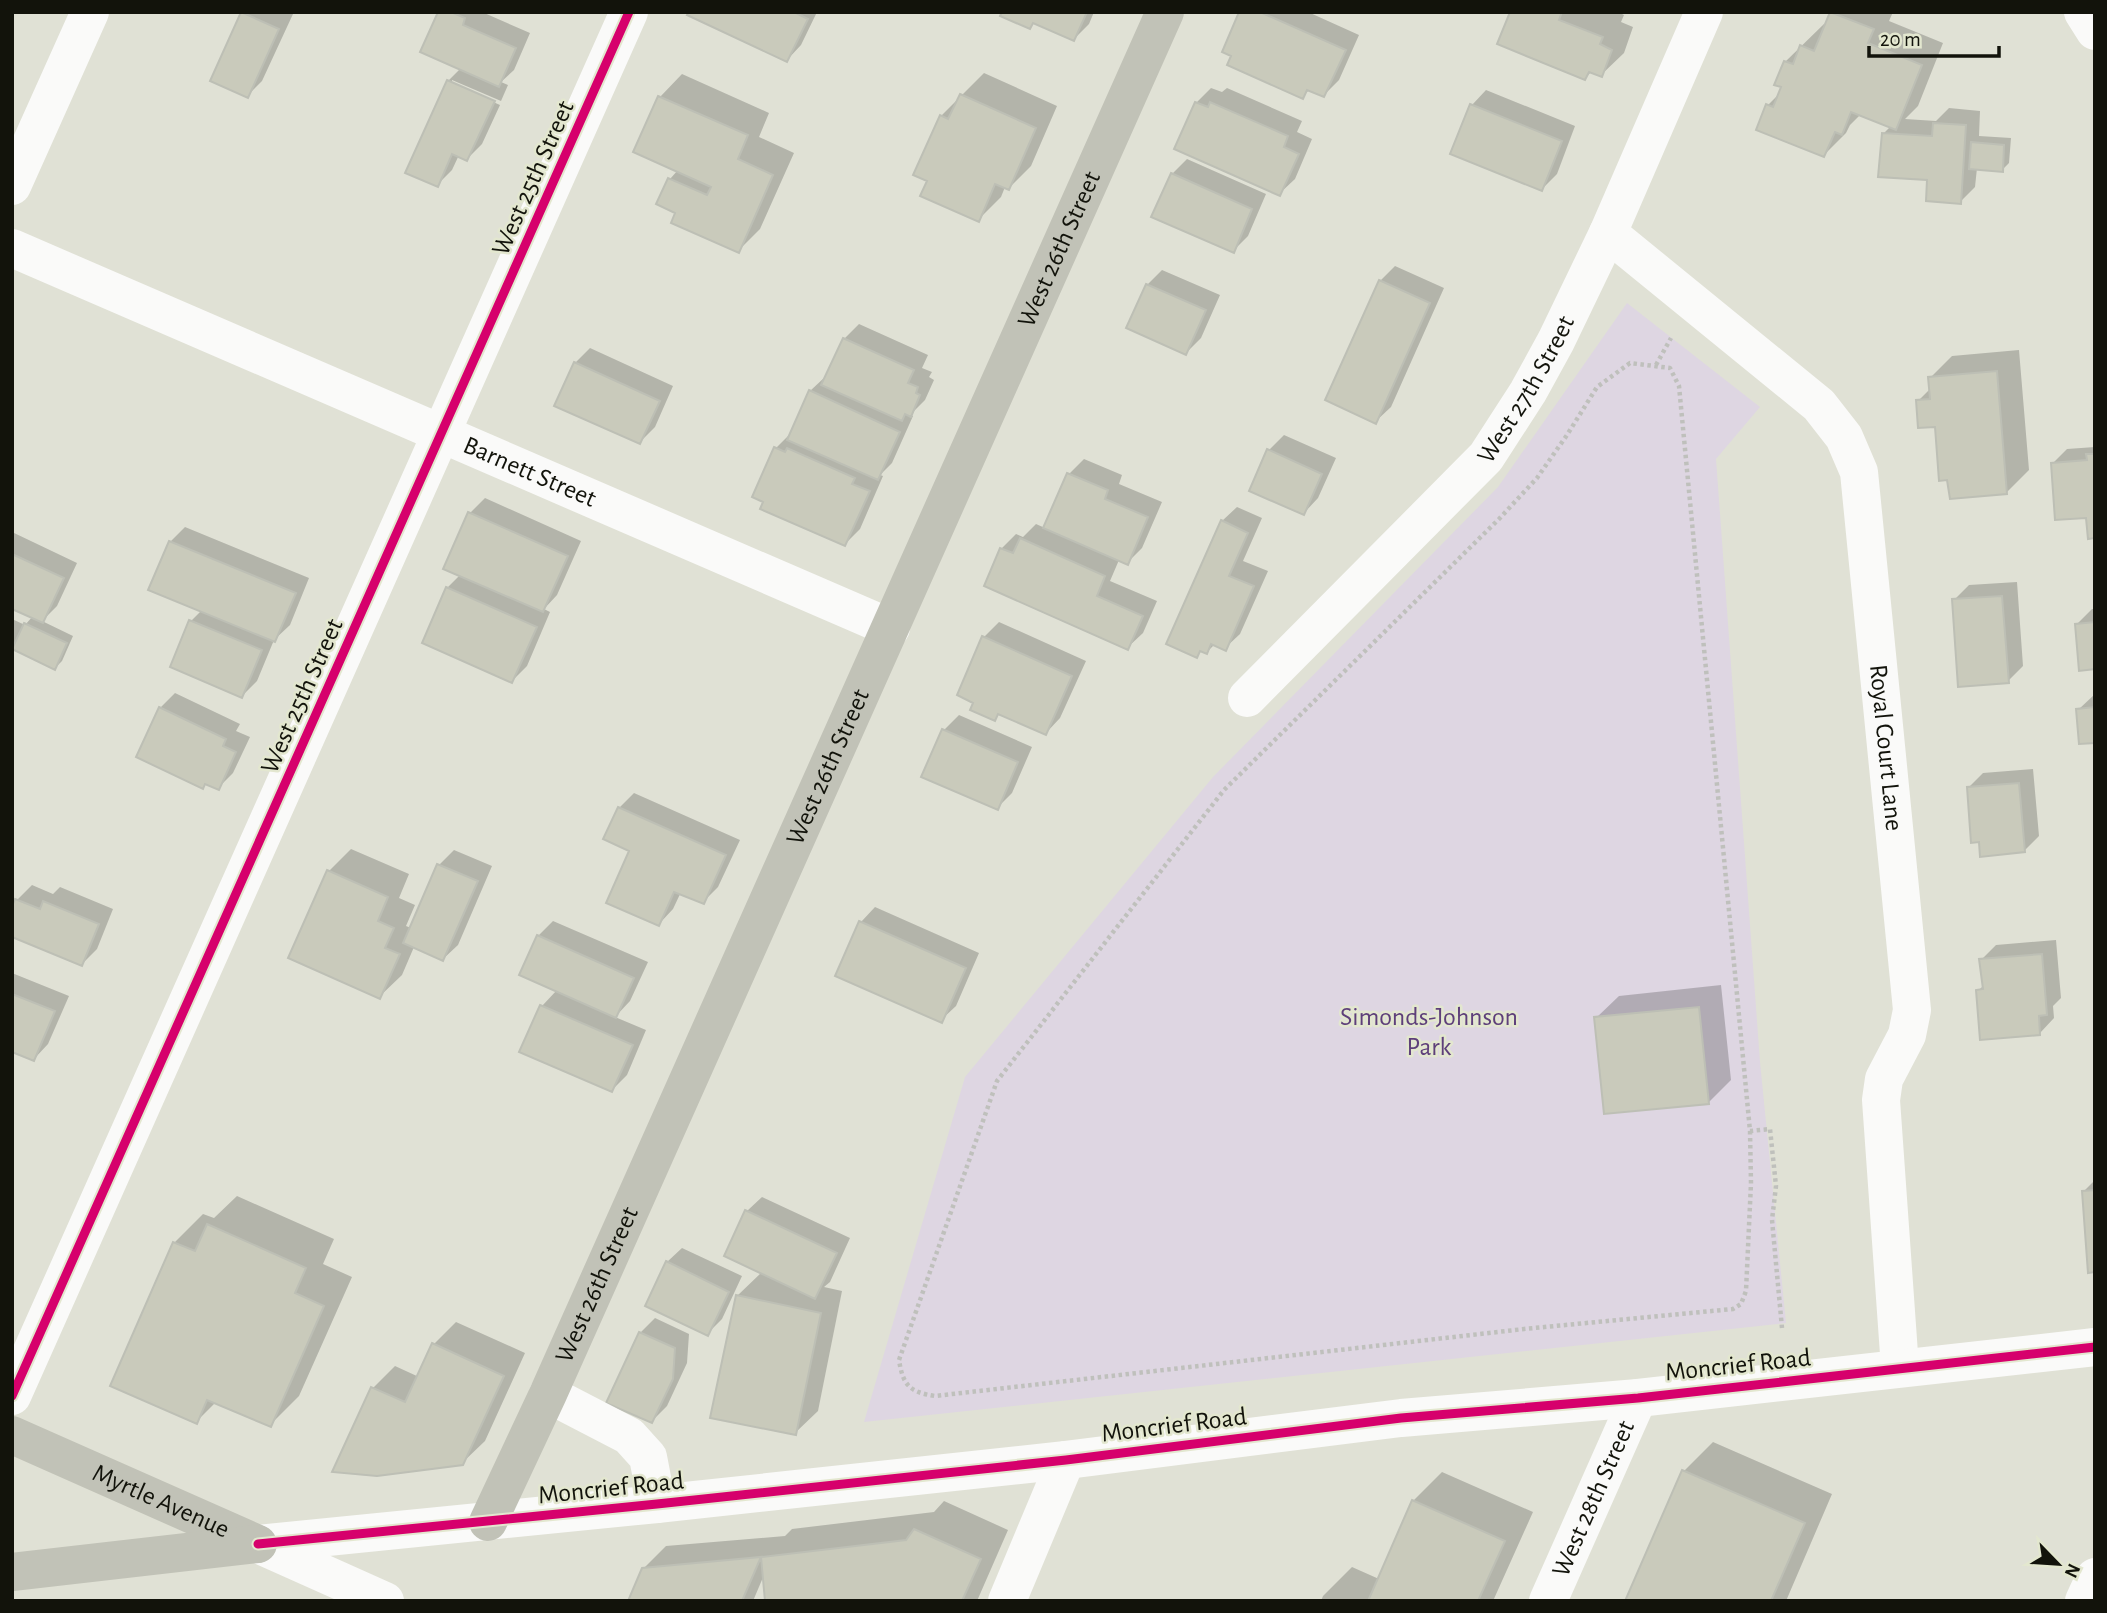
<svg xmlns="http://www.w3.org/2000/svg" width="2107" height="1613" font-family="'Alegreya Sans',sans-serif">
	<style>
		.green { fill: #ded6e2 }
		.shadow { fill: #0003 }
		.building { fill: #c9cabb; stroke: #bdbfb5; stroke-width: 2 }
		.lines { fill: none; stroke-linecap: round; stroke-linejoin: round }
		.path { stroke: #bfc0bc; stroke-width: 4.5; stroke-dasharray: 3.5 3.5; stroke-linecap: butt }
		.minor { stroke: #fafaf9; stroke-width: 38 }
		.major { stroke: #c1c2b7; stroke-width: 38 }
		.cycleway-casing { stroke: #e3e7cf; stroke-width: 13 }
		.cycleway { stroke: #d6006c; stroke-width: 9 }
		.labels { text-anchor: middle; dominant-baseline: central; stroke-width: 5; stroke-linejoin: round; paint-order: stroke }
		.street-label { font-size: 26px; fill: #12130b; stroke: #e3e7cf }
		.park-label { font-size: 26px; fill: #5e3f7a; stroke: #e3e7cf }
	</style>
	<rect width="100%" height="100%" fill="#e0e1d5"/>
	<path class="green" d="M1627,303l133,104 -44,52 44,603 26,261 -922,99 101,-345 248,-300 285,-290z"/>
	<path class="shadow" d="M243,12l50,2 -31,67 -15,15 -34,-15z
		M440,12h42l48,21 -16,37 -13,12 7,3 -7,16 -49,-21v4l48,21 -18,39 -15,15 -8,-4 -7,15 -15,15 11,-104 13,-13z
		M691,12h126l-16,33 -14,15z
		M1003,12h91l-5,12 -15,15 -39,-17 -5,5z
		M1241,12h67l51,23 -20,45 -15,15 -14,-6 -8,8 -69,-42z
		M1511,12h107l6,3 -3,7 12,5 -9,26 -23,22 -9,-4 -7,7z
		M1832,12h61l-4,9 54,22 -25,63 -13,13 31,2 13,-13 31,3 -1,25 32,2 -2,25 -7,7 -25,-2 -2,19 -15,15 -77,-68 8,-8 -30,-12 -11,11 -4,8 -22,22 -56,-50 12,-12 5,-31 39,-38 3,1z
		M984,73l73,33 -26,60 -22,22 -4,-1 -4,10 -23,23 -49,-40 12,-64z
		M682,74l87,39 -10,24 35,16 -34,76 -22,22 -68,-72 8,-9 -43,-19 25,-54z
		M1211,88l11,4 5,-4 75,33 -5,11 15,7 -17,40 -15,14 -84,-90z
		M1486,90l89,36 -18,48 -15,15 -70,-84z
		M1187,159l79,35 -18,42 -15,15 -61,-77z
		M1395,266l49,22 -53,119 -15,14 4,-140z
		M1162,270l58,25 -19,43 -15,15 -39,-68z
		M859,324l69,31 -6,13 10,4 -3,5 5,3 -9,20 -15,15 3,1 -21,47 -12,12 3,1 -23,53 -15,15 -69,-96 15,-15 19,-42 15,-14 19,-38z
		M590,348l83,38 -18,41 -15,15 -65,-79z
		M2019,350l10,120 -22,22 -70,-67 -19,-24 13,-13 -1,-10 22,-22z
		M1284,435l52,23 -18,40 -14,15 -35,-63z
		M2095,447v89l-8,-20 -35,-52 15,-15z
		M1084,459l38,16 -3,9 43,18 -20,46 -15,15 -8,-3 -9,21 47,20 -14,32 -15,14 -127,-98 15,-15 7,3 13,-13 9,4 24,-54z
		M485,498l96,43 -24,54 -13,14 6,3 -23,54 -15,15 -65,-93 13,-13 10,-62z
		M1237,507l25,11 -19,43 25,10 -28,63 -15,14 -10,-4 -8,8 -5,-2 -5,6 25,-135z
		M185,527l124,51 -19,47 -16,15 -17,41 -15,15 -51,-75 11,-11 -32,-68z
		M12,532l65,31 -20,43 -15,15 31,15 -11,25 -7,7 -40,-20 -3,6v-35l13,6 8,-9 -21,-9z
		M2017,582l6,84 -15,15 -54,-81 15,-15z
		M2092,609h3v58l-18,-43z
		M999,622l87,39 -26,57 -14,15 -46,-20 -5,6 -11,-82z
		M175,693l65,31 -4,7 14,6 -17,36 -15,15 -11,-6 -5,5 -42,-79z
		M2095,694v47l-17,-31z
		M959,715l73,32 -20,46 -15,15 -53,-78z
		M2033,769l6,67 -15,15 -56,-63 15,-15z
		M634,793l106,47 -22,47 -15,15 -22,-10 -8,17 -14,15 -28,-74 -12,-42z
		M351,849l58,25 -10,24 16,7 -9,21 5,2 28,-63 15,-15 38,16 -34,79 -15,14 -29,-12 -12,28 -23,22 -50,-126z
		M32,885l21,9 7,-7 53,22 -16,40 -15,15 -65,-64z
		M875,907l104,46 -23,53 -15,14 -80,-98z
		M553,921l95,41 -18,39 -15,16 31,13 -19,45 -15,15 -70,-84 15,-16 -19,-54z
		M2056,940l5,58 -8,8 1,12 -14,15 -62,-42 6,-6 -3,-25 15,-15z
		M12,973l57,23 -21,48 -14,15 -22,-9z
		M1721,985l10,95 -22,22 -113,-84 23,-22z
		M2095,1180v91l-11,-80z
		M237,1196l97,43 -11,25 29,13 -53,119 -29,29 -54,-23 -20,20 -84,-37 62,-142 29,-29 11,4z
		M762,1197l88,41 -20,44 -6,5 18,4 -24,120 -23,22 -58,-137 25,-24 -15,-61z
		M682,1248l60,28 -20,43 -15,15 -40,-72z
		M655,1318l34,16 -2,29 -20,43 -15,15 -12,-88z
		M456,1322l69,31 -40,88 -23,22 -89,-75 22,-22 24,11 15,-33z
		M1713,1442l119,52 -46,107h-159l57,-130z
		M1442,1472l91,40 -40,89h-172l2,-5 29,-29 27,12 34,-78z
		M944,1501l64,29 -31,71h-138l-75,-26 -11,26h-123l13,-32 23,-23 119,-10 7,-7 142,-17z"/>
	<path class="building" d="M241,12l38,17 -31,69 -38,-17z
		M438,12h13l14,6 -2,7 53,23 -17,39 -79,-35z
		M689,12h105l14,7 -21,43 -100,-47z
		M1002,12h85l-13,29 -41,-18 -3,6 -30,-13z
		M1239,12h21l86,38 -22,47 -17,-7 -4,9 -76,-34 4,-9 -9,-4z
		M1510,12h52l-3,8 44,17 -3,7 12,6 -10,27 -13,-5 -4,8 -88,-36z
		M1830,12l44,17 -6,14 54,22 -26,65 -45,-18 -9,23 -7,-3 -11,25 -68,-27 10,-26 7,3 8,-20 -7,-2 10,-24 9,3 7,-19 14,6z
		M447,80l48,21 -28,60 -15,-7 -14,33 -33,-14z
		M960,94l76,34 -27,62 -14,-6 -16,38 -59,-26 7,-15 -14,-6 27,-60 8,4z
		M658,96l90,39 -10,24 35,16 -34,78 -68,-30 4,-10 -19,-9 12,-26 39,17 4,-8 -78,-35z
		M1195,102l13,5 2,-5 78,34 -4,11 15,7 -19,42 -106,-47z
		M1470,104l92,37 -20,50 -92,-37z
		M1933,123l33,2 -5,79 -35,-3 1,-21 -49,-3 4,-44 50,3z
		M1971,142l33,3 -1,27 -34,-3z
		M1171,173l81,36 -18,44 -83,-36z
		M1379,280l51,23 -54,121 -51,-24z
		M1146,284l60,26 -20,45 -60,-27z
		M843,338l71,32 -6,13 10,4 -2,6 4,2 -9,22 -6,-3 -3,7 -81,-36z
		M574,362l86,39 -20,43 -86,-38z
		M1997,371l10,123 -57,5 -3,-19 -8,1 -4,-54 -17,1 -2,-28 14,-1 -2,-22z
		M809,390l91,42 -22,48 -91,-40z
		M774,447l11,5 2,-4 68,30 -3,6 18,7 -25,55 -85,-37 3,-7 -11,-5z
		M1267,449l55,25 -18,41 -55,-24z
		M2086,454h9v84l-7,1 -2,-21 -31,2 -4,-57 36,-3z
		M1067,473l41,17 -3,9 43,18 -20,48 -85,-37z
		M468,512l100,44 -25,56 -100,-43z
		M1221,520l27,13 -19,43 25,10 -28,65 -15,-7 -4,10 -7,-3 -3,7 -31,-14z
		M1020,538l85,38 -8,20 46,20 -15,34 -144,-64 16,-38 13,5z
		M169,541l127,52 -21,49 -127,-52z
		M12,554l52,24 -21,45 -31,-14z
		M446,587l91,40 -25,56 -90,-40z
		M2002,596l7,87 -51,4 -6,-88z
		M189,620l73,30 -20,48 -72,-31z
		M2095,622v47l-16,2 -4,-47z
		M24,623l43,20 -12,27 -43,-21z
		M982,636l90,40 -26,59 -48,-21 -3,7 -25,-11 3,-7 -16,-8z
		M159,707l67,32 -3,7 13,6 -17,38 -14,-6 -2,5 -67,-32z
		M2095,707v36l-16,1 -3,-35z
		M942,729l76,33 -20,48 -77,-33z
		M2019,783l6,69 -45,5 -1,-15 -8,1 -4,-56z
		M618,807l108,48 -22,49 -30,-12 -15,34 -53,-23 23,-52 -26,-12z
		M437,864l41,17 -35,80 -40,-18z
		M327,870l61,27 -10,24 16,7 -9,20 15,6 -20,45 -92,-41z
		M15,899l25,10 3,-8 56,23 -17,42 -70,-29v-31z
		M859,921l107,47 -24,55 -107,-47z
		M537,935l97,43 -18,40 -97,-43z
		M2042,954l5,61 -8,1 1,19 -60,5 -4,-50 7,-1 -4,-30z
		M12,994l43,17 -21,50 -22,-9z
		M540,1005l93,40 -21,47 -93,-40z
		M1699,1007l10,97 -105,10 -10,-97z
		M2095,1190v82l-7,1 -6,-82z
		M745,1210l92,43 -22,46 -91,-43z
		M207,1224l99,44 -11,25 29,13 -53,121 -64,-27 -10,24 -87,-38 63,-144 22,9z
		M666,1261l63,31 -21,44 -63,-30z
		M736,1295l85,18 -25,122 -86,-17z
		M639,1332l36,16 -2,31 -21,44 -46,-20z
		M432,1343l72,33 -41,89 -86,11 -45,-4 39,-85 34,15z
		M1682,1470l123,53 -34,78h-146z
		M1412,1500l93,41 -27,60h-110z
		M914,1529l67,30 -19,42h-197l-4,-44 145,-17z
		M761,1557l-19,44h-114l14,-33z"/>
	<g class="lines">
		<path class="path" d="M1656,365l15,-27
			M1750,1131l1,52 -5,108 -5,13 -8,5 -209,20 -589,67c-26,-4 -32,-11 -36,-36l98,-279 227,-291 275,-271 38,-41 30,-43 30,-48 33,-24 40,5 9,18 71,745 20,-2 6,57 -4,34 10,108"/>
		<g class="minor">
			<path d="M2083,12l12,19"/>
			<path d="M12,186l78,-174"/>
			<path id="s1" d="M1608,233l211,172 25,32 15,35 53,538 -5,25 -23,44 -3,21 19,268"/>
			<path id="s2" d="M12,248l879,380"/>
			<path id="s3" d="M1247,698l239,-241 42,-65 28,-51 52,-108 96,-221"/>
			<path d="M548,1394l81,42 19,21 9,47"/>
			<path d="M12,1396l617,-1384"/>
			<path d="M258,1544l399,-40 409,-44 335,-42 237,-20 457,-51"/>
			<path d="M260,1545l125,56"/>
			<path d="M1007,1601l59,-141"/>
			<path id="s4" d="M1548,1601l90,-203"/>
			<path d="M2084,1601l11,-24"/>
		</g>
		<g class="major">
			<path id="s5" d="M12,1435l246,109"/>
			<path id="s6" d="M488,1522l60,-128 617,-1382"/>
			<path d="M12,1572l245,-28"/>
		</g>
		<g class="cycleway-casing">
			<path id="cycleway" d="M12,1396l617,-1384
				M258,1544l399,-40 409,-44 335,-42 237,-20 457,-51"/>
		</g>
		<use href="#cycleway" class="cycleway"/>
	</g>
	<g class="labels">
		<g class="street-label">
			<text transform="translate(533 178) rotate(-66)">West 25th Street</text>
			<text stroke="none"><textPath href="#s6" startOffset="1395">West 26th Street</textPath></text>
			<text stroke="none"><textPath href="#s3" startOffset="418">West 27th Street</textPath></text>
			<text stroke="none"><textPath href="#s2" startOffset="564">Barnett Street</textPath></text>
			<text transform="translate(302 696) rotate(-66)">West 25th Street</text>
			<text stroke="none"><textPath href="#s1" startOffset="628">Royal Court Lane</textPath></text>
			<text stroke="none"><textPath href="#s6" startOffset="828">West 26th Street</textPath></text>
			<text stroke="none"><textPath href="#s6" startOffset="261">West 26th Street</textPath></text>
			<text transform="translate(1738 1365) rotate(-6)">Moncrief Road</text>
			<text transform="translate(1174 1425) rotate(-7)">Moncrief Road</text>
			<text transform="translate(611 1488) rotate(-6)">Moncrief Road</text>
			<text stroke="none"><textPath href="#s4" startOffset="112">West 28th Street</textPath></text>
			<text stroke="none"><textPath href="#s5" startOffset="163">Myrtle Avenue</textPath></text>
		</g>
		<g class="park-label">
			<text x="1429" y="1017">Simonds-Johnson<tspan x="1429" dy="30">Park</tspan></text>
		</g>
	</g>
	<rect width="2107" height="1613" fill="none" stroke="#12130b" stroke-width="28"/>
	<g transform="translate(2058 1564) rotate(115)" stroke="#e3e7cf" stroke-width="5" paint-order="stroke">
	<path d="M0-5L12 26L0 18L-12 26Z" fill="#12130b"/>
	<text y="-10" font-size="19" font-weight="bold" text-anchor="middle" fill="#12130b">N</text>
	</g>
	<path d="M1869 46v10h130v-10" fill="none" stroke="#12130b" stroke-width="3.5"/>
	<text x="1880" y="46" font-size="21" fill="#12130b" stroke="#e3e7cf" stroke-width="5" paint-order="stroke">20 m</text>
</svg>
